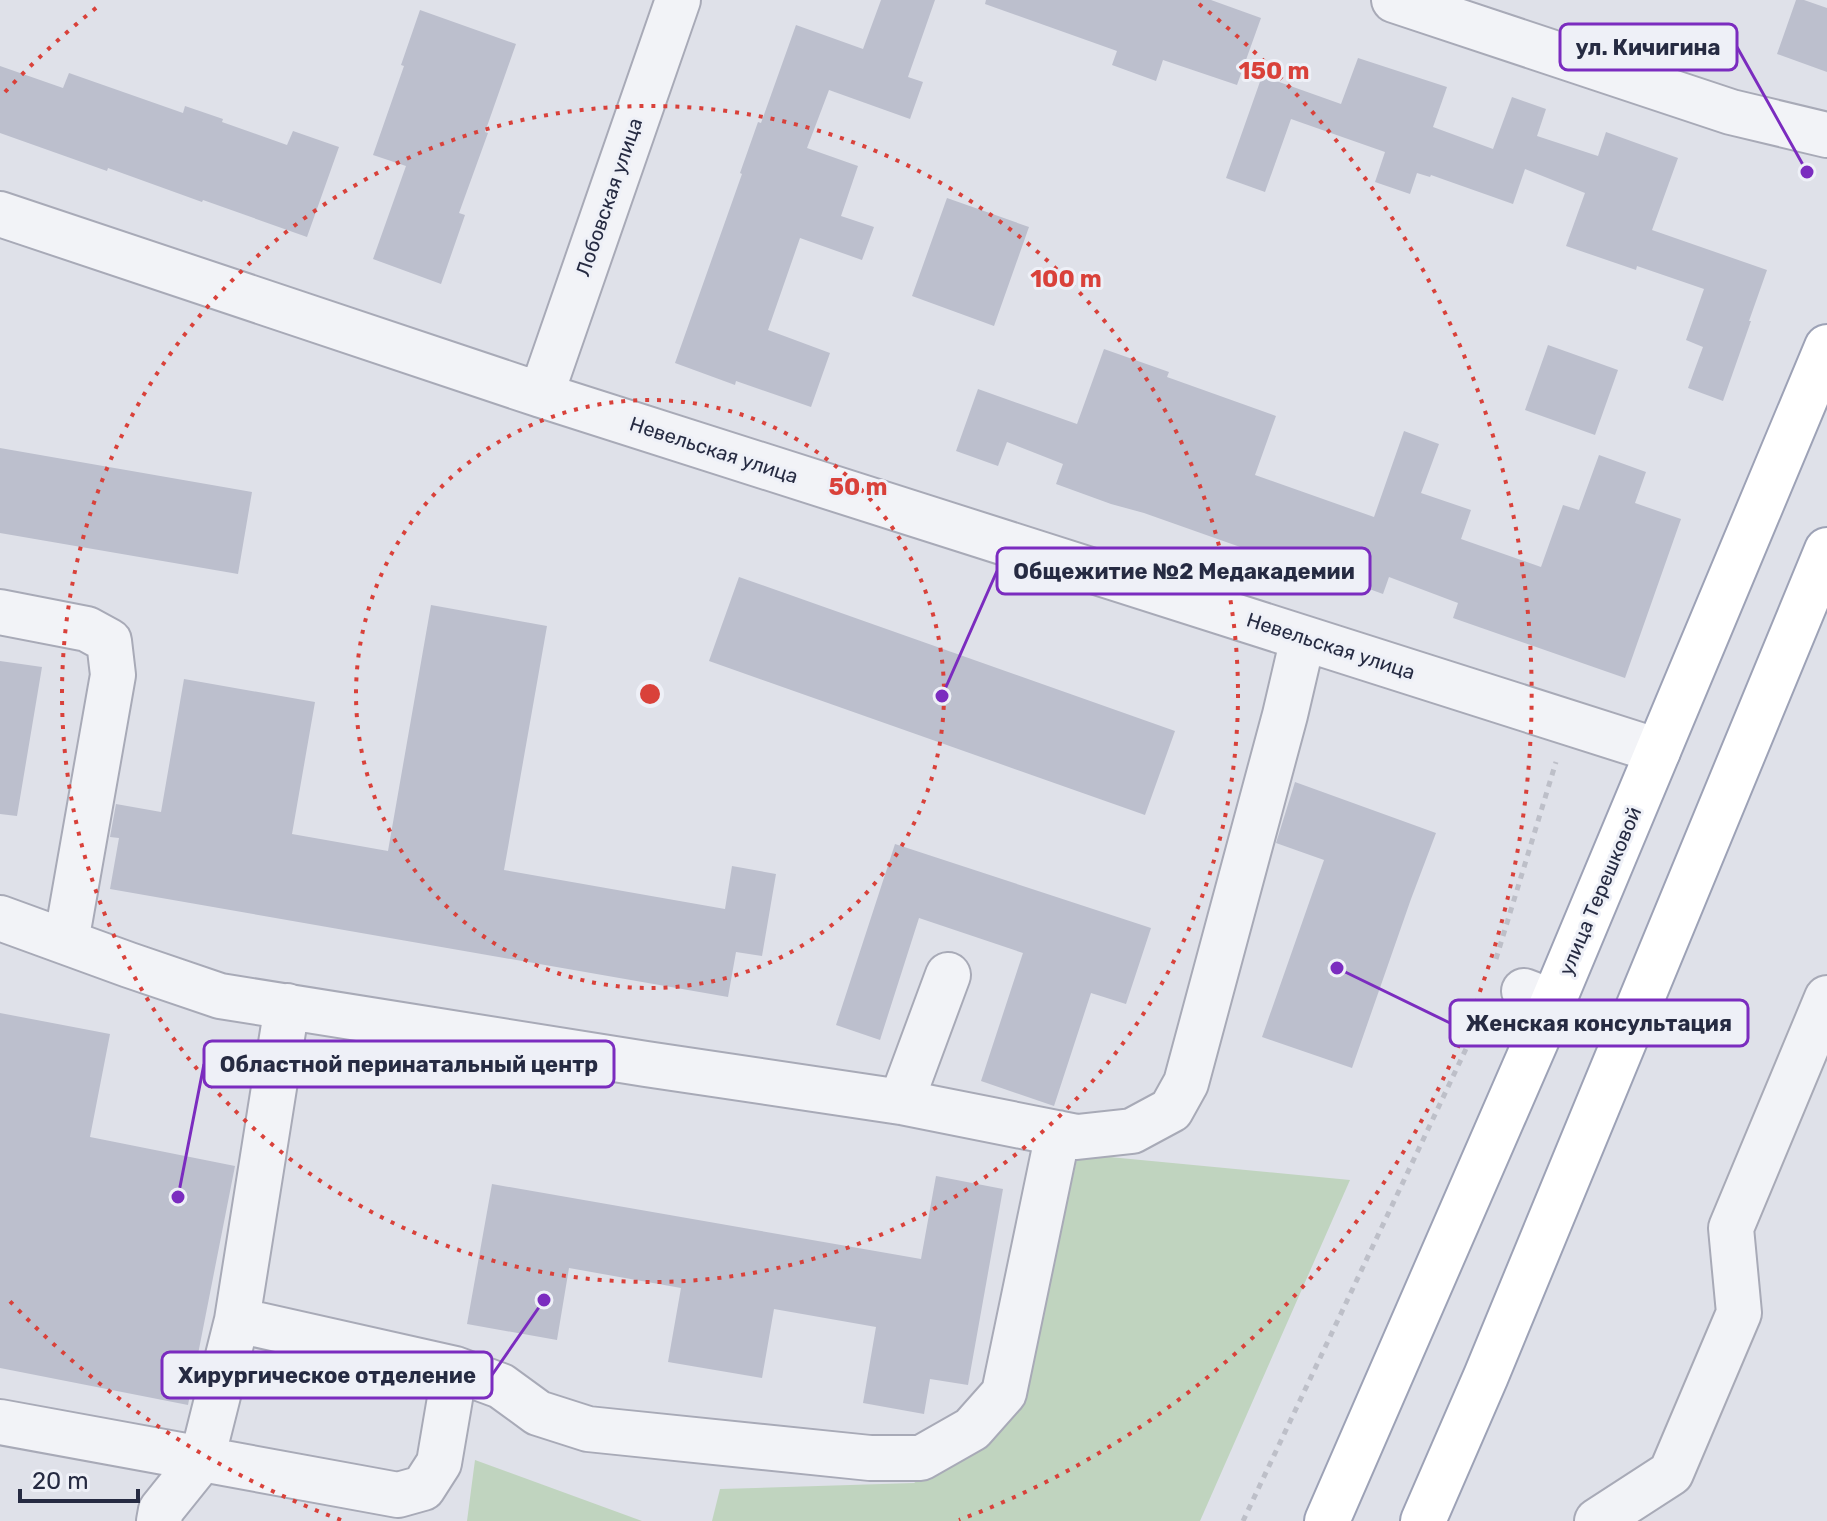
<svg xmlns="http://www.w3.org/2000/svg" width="1827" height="1521" font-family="Rubik,sans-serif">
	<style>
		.green { fill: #c0d4bf }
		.building { fill: #bcbfcd }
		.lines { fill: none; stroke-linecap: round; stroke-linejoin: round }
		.minor-casing { stroke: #a8aab7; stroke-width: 48 }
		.major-casing { stroke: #9da2b6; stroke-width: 48 }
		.path { stroke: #bdbfc8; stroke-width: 5; stroke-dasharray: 6 6; stroke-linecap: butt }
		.minor { stroke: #f2f3f7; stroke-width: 44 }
		.major { stroke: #fff; stroke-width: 44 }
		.ring { fill: none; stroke: #d9413a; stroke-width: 4; stroke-dasharray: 4 8 }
		.labels { text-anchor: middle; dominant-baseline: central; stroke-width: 6; stroke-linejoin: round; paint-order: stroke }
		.street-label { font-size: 20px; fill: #262b42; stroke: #eef0f7 }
		.centre { fill: #d9413a; stroke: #eef0f7; stroke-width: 4 }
		.ring-label { font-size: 24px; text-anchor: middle; font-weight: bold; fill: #d9413a; stroke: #eef0f7; stroke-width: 6; stroke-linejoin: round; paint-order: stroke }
		.leader { fill: none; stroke: #7b2cbf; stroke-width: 3 }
		.callout-dot { fill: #7b2cbf; stroke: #eef0f7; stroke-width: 3 }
		.callout { fill: #eef0f7; stroke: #7b2cbf; stroke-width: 3 }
		.callout-label { font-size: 22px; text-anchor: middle; font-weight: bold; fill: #262b42 }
	</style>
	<rect width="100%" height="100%" fill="#dfe1e9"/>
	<path class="green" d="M1078,1154l272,26 -150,341h-488l8,-32 194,-6 106,-72z
		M475,1460l167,61h-175z"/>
	<path class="building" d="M881,0h54l-27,77 15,5 -13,37 -81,-29 -22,58 51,18 -17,50 33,11 -12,33 -62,-22 -32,92 62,23 -19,54 -75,-26 -1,4 -60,-22 67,-189 -2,-1 18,-51 3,1 35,-98 67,24z
		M986,0h225l50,18 -24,67 -74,-25 -7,21 -44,-16 5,-14 -132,-47z
		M1796,0h8l23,8v64l-50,-18z
		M420,10l96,34 -31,88 3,1 -29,80 6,2 -24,69 -68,-25 33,-93 -33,-11 31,-89 -3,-1z
		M1358,58l89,29 -14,40 60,22 19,-52 34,12 -9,27 61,20 8,-24 72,26 -26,72 115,40 -18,51h2l-28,80 -35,-13 15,-41 -17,-7 18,-51 -67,-23 -1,4 -70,-24 19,-53 -60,-24 -12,35 -82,-29 -1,2 -13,-4 -7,21 -35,-12 10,-30 -94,-33 -26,73 -39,-14 36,-102 79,28z
		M0,66l63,22 6,-15 114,40 2,-7 38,13 -1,3 65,23 6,-14 46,16 -32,90 -104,-37 -1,2 -94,-34 -1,3 -107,-38z
		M947,198l82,29 -35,99 -82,-30z
		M1548,345l70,25 -23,65 -70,-25z
		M1104,349l65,23 -2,5 109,39 -21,59 119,42 30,-86 35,13 -18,49 50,17 -10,29 80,28 22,-62 16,5 20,-55 47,17 -11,31 46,16 -56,159 -172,-60 5,-15 -69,-26 -6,17 -85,-31 -1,4 -153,-54 -33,-9 -55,-20 7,-20 -56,-22 -9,24 -42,-15 22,-62 99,35z
		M0,448l252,44 -14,82 -238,-41z
		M739,577l436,154 -30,84 -436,-154z
		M431,605l116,21 -43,244 221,39 7,-43 44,8 -14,82 -26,-4 -8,45 -618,-108 9,-51 -9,-1 6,-33 45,8 23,-133 131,23 -23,132 96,17z
		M0,661l42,6 -25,149 -17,-2z
		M1295,782l141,51 -25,66 -59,169 -90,-31 62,-177 -48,-17z
		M895,844l256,84 -25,76 -35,-11 -37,113 -73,-25 42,-128 -104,-35 -39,122 -44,-15z
		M0,1013l110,21 -20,103 145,29 -47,239 -188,-37z
		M936,1176l67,13 -35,196 -38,-6 -6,35 -61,-11 13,-76 -102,-18 -12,69 -94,-16 13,-74 -112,-20 -12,72 -90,-16 25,-140 429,75z"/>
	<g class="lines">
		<g class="minor-casing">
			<path id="minor" d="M1394,0l337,112 96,23
				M0,214l541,181 1117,356
				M541,395l137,-395
				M0,612l87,17 22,12 4,34 -47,267
				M0,918l129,47 91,31 426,68 255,38 176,35 55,-6 39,-21 15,-27 99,-368 18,-77
				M1524,991l29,11
				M901,1102l47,-127
				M237,1320l218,49 46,17 37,27 50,16 282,29h51l51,-29 32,-36 54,-260
				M0,1422l398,73 25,-7 16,-25 16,-94
				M159,1521l2,-11 41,-51 35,-139 50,-314
				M1597,1521l74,-48 68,-160 -8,-85 96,-230"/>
		</g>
		<g class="major-casing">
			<path id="major" d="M1327,1521l226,-519 274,-655
				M1423,1521l63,-145 341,-826"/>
		</g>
		<path class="path" d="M1496,959l60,-197
			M1243,1521l230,-487 10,-31"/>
		<use href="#minor" class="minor"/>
		<use href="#major" class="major"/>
	</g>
	<g class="ring">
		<circle cx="650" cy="694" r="294"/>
		<circle cx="650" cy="694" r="588"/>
		<path d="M341 1520A882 882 0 0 1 5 1296M5 92A882 882 0 0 1 101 4M1199 4A882 882 0 0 1 959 1520"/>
	</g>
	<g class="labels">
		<g class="street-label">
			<text transform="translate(609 197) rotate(-71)">Лобовская улица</text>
			<text transform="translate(714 450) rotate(18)">Невельская улица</text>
			<text transform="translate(1331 646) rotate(18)">Невельская улица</text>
			<text transform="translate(1600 891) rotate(-67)">улица Терешковой</text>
		</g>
	</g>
	<circle cx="650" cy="694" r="12" class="centre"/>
	<g class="ring-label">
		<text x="1274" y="79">150 m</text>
		<text x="1066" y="287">100 m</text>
		<text x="858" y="495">50 m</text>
	</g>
	<path class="leader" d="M1807 172L1737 47M942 696L997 571M1337 968L1450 1023M178 1197L204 1064M544 1300L492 1375"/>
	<g class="callout-dot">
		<circle cx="1807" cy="172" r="8"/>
		<circle cx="942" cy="696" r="8"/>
		<circle cx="1337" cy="968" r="8"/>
		<circle cx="178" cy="1197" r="8"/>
		<circle cx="544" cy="1300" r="8"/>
	</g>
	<g class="callout">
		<rect x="1560" y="24" width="177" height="46" rx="8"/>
		<rect x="997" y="548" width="373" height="46" rx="8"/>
		<rect x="1450" y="1000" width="298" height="46" rx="8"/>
		<rect x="204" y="1041" width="410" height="46" rx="8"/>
		<rect x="162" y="1352" width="330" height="46" rx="8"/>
	</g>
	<g class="callout-label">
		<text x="1648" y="55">ул. Кичигина</text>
		<text x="1184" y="579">Общежитие №2 Медакадемии</text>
		<text x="1599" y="1031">Женская консультация</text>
		<text x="409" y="1072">Областной перинатальный центр</text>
		<text x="327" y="1383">Хирургическое отделение</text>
	</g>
	<path d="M20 1489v12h118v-12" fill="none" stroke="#262b42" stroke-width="4"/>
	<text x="32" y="1489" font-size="24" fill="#262b42" stroke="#eef0f7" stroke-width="6" paint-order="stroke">20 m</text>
</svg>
